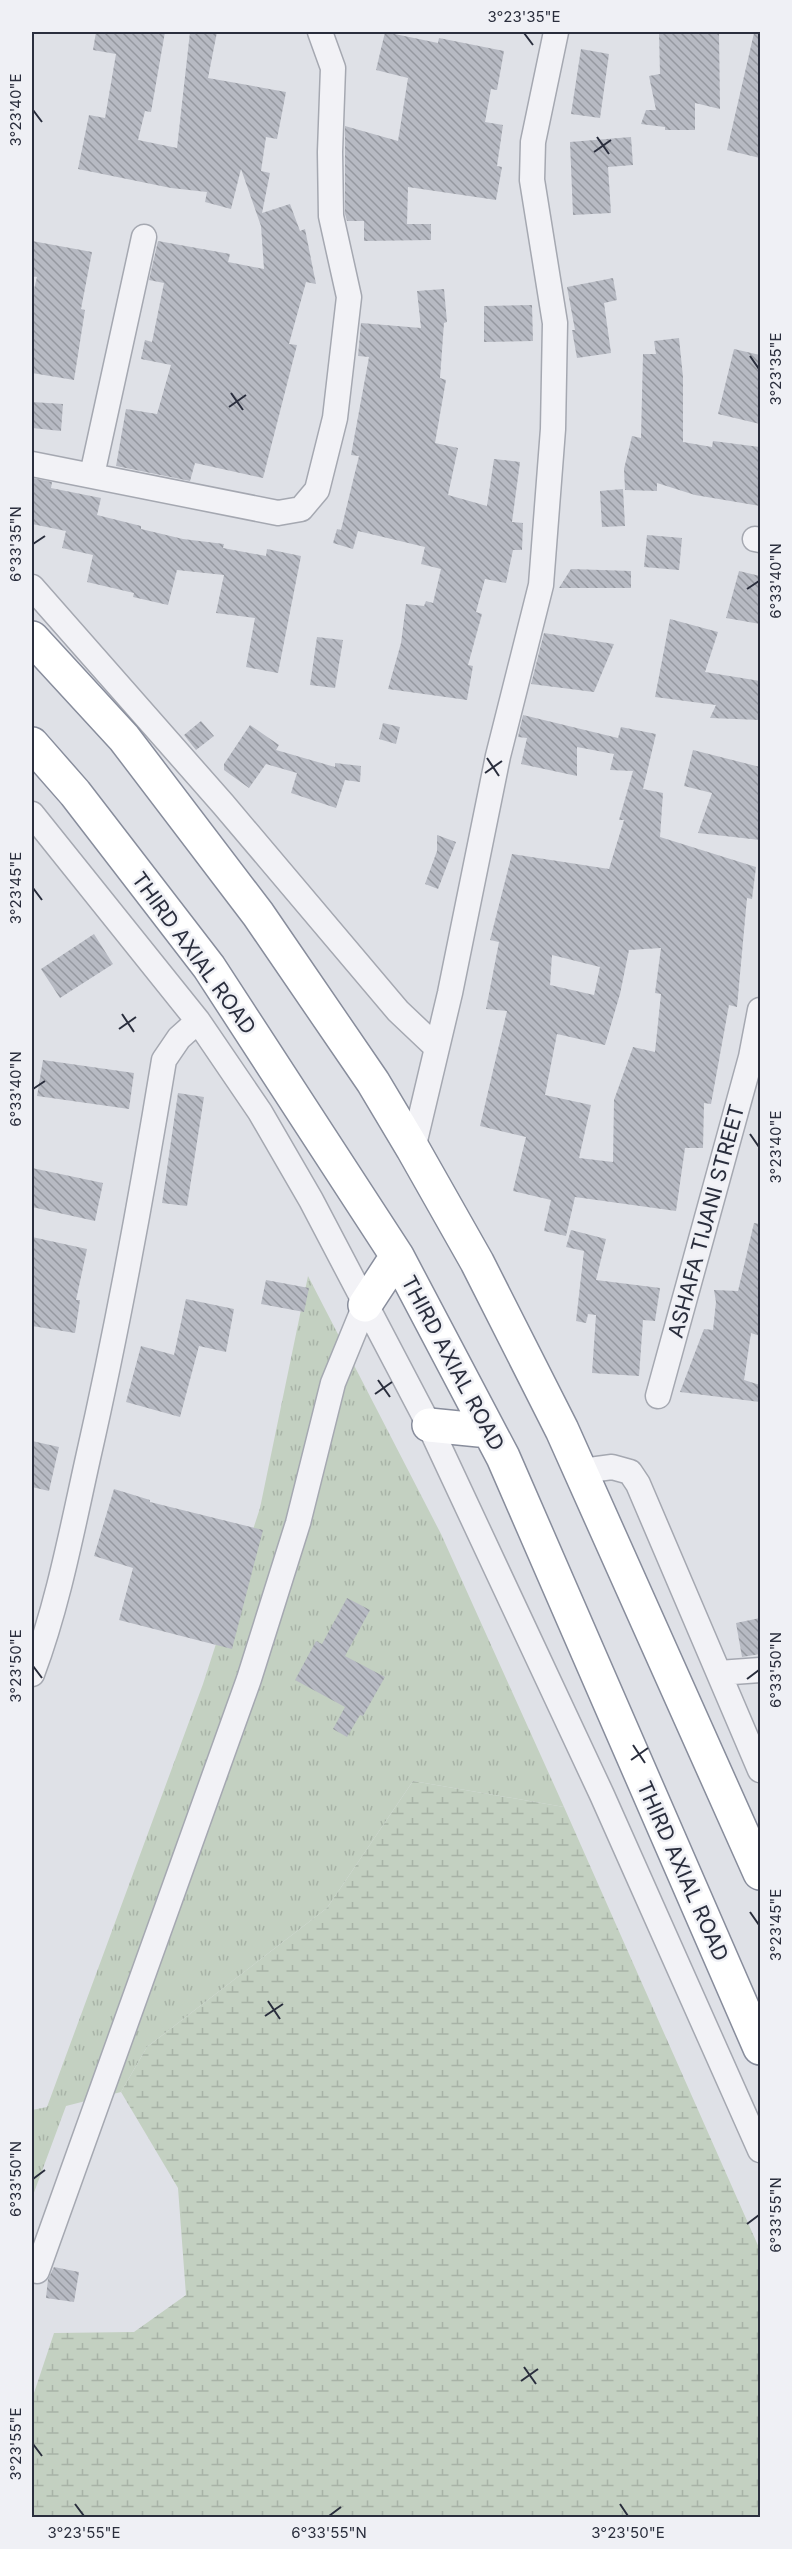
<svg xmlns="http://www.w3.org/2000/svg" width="792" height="2549" font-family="Inter,sans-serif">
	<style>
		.grass { fill: url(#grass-tufts) }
		.wetland { fill: url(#wetland-marsh) }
		.building { fill: url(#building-back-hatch); fill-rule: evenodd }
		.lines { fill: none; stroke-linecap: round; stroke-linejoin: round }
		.minor-casing { stroke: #a5a8b1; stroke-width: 27 }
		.highway-casing { stroke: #888d9c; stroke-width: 36 }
		.minor { stroke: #f2f2f6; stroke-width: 24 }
		.highway { stroke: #fff; stroke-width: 33 }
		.ticks { fill: none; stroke: #2a2e3d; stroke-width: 2 }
		.labels { text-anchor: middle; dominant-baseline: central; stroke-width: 5; stroke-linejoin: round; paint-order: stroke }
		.street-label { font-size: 21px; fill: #2a2e3d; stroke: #eff0f5 }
		.neatline { fill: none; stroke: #2a2e3d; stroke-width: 2 }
		.ticks-label { font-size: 15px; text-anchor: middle; fill: #2a2e3d }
	</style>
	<defs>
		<pattern id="grass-tufts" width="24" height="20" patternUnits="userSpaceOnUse" patternTransform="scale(1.5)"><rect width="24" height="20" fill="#c3d0c1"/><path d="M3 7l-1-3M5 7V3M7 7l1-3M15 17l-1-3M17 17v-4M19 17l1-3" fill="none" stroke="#a8b3a7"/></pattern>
		<pattern id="wetland-marsh" width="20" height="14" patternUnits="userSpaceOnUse" patternTransform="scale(1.5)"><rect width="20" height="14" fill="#c3d0c1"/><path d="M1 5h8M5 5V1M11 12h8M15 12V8" fill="none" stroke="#a8b3a7"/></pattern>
		<pattern id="building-back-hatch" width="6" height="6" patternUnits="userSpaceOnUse" patternTransform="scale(1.5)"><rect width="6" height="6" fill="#b7bac3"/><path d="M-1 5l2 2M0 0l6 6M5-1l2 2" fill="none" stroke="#9598a0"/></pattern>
	</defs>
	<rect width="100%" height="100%" fill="#dfe1e7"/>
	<path class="grass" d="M308,1276l133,258 123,273 -151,-26 -86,127 -180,139 -26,45 -55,14 -34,92v-88l15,-3 156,-423 57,-176z"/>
	<path class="wetland" d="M413,1781l151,26 196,443v267h-728v-118l22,-66 80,-1 52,-37 -8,-107 -57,-96 26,-45 180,-139z"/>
	<path class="building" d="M96,32h69l-14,80 -6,-1 -7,29 39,8 13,-116h27l-9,46 78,14 -9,47 -11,-2 -5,34 9,2 -8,40 28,-9 10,27 5,-2 11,55 -10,-2 -17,62 8,1 -34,133 -68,-15 -5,18 -74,-15 10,-57 31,5 14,-49 -30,-6 4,-19 7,2 12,-59 -15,-3 9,-39 72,13 -2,8 36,7 -3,-43 -20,-57 -10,40 -26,-7 2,-10 -36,-4 -93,-19 11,-54 16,3 11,-64 -23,-4z
		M385,32l53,11 1,-5 65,13 -7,39 -6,-1 -6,33 18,3 -6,41 5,1 -6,33 -88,-13 -1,37h24v16l-67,1v-20h-17l-2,-7v-88l53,15 10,-63 -32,-8z
		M659,32h60l1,77 -25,-6v27h-30v-3l-24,-3 5,-14h10l-7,-34 11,-2z
		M754,33l6,1v124l-33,-8z
		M581,49l28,5 -9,64 -29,-4z
		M631,137l2,28 -25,2 3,46 -38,2 -3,-73z
		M32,241l60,11 -11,57 4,1 -11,70 -42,-7v-76l5,-20 -5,-1z
		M613,278l4,22 -13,3 7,50 -34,5 -5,-28h3l-8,-43z
		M444,289l3,33 -3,1 -4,55 6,2 -11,63 23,5 -10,47 39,11 7,-47 26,3 -8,60 11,1 -1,27h-9l-7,33 -21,-4 -9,33 6,2 -14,51 5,1 -6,34 -79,-11 13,-46 5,-39 18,2 2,-5 7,2 8,-34 -20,-5 4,-17 -67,-16 -5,18 -20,-6 4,-14 4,1 18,-74 -8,-1 18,-98 -11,-1 3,-33 60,5 -4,-37z
		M532,305l1,36 -49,1v-36z
		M679,338l4,39v65l29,5 1,-6 47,6v59l-65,-11 -38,-12v8l-32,-1 -1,-21 8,-33 9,2 2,-84h13l-2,-13z
		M734,349l26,6v69l-42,-10z
		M32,402l31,2 -2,27 -29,-3z
		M32,478l20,4 -1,6 50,10 -4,17 44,11v3l42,10 41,5 -1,4 43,8 1,-7 34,7 -23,117 -32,-6 9,-49 -39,-5 8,-38 -47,-5 -9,35 -35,-8 1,-4 -47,-11 6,-27 -31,-7 4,-17 -34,-7z
		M623,489l2,37 -23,1 -2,-36z
		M647,535l35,3 -3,32 -35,-3z
		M571,569l60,2v17h-72z
		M739,571l21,5v48l-34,-6z
		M670,619l48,13 -13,40 55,9v39l-50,-2 6,-13 -61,-8z
		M544,633l70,11 -20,48 -63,-8z
		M317,637l26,3 -8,48 -25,-3z
		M523,715l95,23 3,-11 35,7 -13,55 20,4 -3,44 96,30 -4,32 -5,-1 -10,109 -8,-2 -18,99 -7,-1 -1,45h-18l-9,63 -101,-14 -9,39 -22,-5 7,-31 -38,-9 13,-54 -46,-11 27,-115 -21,-2 13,-67 -9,-2 22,-86 97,15 15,-49h-5l14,-49 -23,-1 4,-16 -37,-7v29l-56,-12 6,-26 -9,-1zM661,948l-6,45 6,1 -6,58 -22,-5 -19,53 -1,62 -34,-4 12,-53 -46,-10 12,-61 48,11 15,-51 9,-44zM552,955l48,12 -6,28 -44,-10z
		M201,721l13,15 -18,14 -12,-15z
		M383,723l17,4 -4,17 -17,-5z
		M250,725l29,20 -3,5 59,17v-4l26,3 -1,16 -15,-2 -9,28 -45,-15 6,-20 -31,-9 -17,24 -25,-18v-6z
		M693,750l67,17v73l-62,-7 14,-40 -28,-7z
		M437,835l19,7 -18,47 -13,-5 12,-33z
		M94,934l19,30 -53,34 -19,-29z
		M43,1060l91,13 -5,36 -92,-13z
		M178,1093l26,4 -17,109 -25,-3z
		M32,1168l71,15 -8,38 -63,-14z
		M754,1223l6,1v112l-9,-3 -7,47 16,5v17l-80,-10 24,-63 9,1 3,-28 -2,-12 24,1z
		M571,1230l35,9 -10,41 64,8 -5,33 -12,-1 -4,56 -47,-3 4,-58 -8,-1 -2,9 -10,-2 8,-70 -18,-4z
		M32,1237l55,12 -11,51h4l-5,33 -43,-7z
		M266,1280l43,8 -5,24 -43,-8z
		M186,1299l48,10 -8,43 -27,-6 -19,71 -54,-15 15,-56 33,9z
		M32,1441l27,6 -10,44 -17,-4z
		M114,1489l36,11v2l113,28 -31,119 -113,-29 14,-52 -39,-12z
		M347,1598l23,12 -25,46 40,21 -22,39 -3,-1 -13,22 -14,-8 12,-22 -50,-27 21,-39 6,3z
		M760,1618v36l-18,3 -6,-34z
		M54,2267l25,5 -5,30 -28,-4 2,-19z"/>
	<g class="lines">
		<g class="minor-casing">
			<path id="minor" d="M32,464l246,49 23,-4 16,-19 18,-72 14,-121 -18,-81 -1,-64 3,-84 -13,-36
				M92,475l52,-238
				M755,539l5,1
				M32,587l191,217 175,207 38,36
				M32,814l166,207 62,91 51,88 118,225 173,370 158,355
				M413,1149l37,-156 48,-237 43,-171 12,-156 2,-106 -23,-143 1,-38 23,-110
				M658,1396l93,-339 9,-47
				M582,1471l30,-4 18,5 8,12 122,286
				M719,1673l41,-3
				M32,1674c26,-69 40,-144 56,-216 30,-132 54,-264 76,-398l15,-22 19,-17
				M37,2271l212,-592 49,-156 35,-140 32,-78"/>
		</g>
		<g class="highway-casing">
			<path id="highway" d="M32,638l92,100 134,176 115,168 40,67 64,113 85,168 198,443
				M32,744l43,49 134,174 188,289 106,201 257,591
				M365,1305l32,-49
				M429,1425l60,6"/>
		</g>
		<use href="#minor" class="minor"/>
		<use href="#highway" class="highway"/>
	</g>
	<path class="ticks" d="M524,33l9,12M33,110l9,12M597,137l12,17M594,152l17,-12M750,356l9,13M231,393l12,17M229,407l17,-12M33,544l12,-8M747,589l12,-8M487,758l12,18M485,773l17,-12M33,888l9,12M122,1014l12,18M119,1029l17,-12M33,1089l12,-8M750,1134l9,13M378,1380l12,17M375,1394l17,-12M33,1666l9,12M747,1679l12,-9M633,1745l12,18M631,1760l17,-12M750,1912l9,13M268,2001l12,18M265,2016l18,-12M33,2179l12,-9M747,2224l12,-9M524,2367l12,17M521,2381l17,-12M33,2444l9,12M75,2504l9,12M620,2504l8,12M329,2516l12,-9"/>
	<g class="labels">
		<g class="street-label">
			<text transform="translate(194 953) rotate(54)">THIRD AXIAL ROAD</text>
			<text transform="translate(706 1221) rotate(-75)">ASHAFA TIJANI STREET</text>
			<text transform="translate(453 1363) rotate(62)">THIRD AXIAL ROAD</text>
			<text transform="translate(683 1871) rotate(66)">THIRD AXIAL ROAD</text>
		</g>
	</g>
	<rect width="792" height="2549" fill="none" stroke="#eff0f5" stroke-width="66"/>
	<rect x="33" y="33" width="726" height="2483" class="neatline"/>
	<g class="ticks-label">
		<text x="524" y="22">3°23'35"E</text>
		<text transform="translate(16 110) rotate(-90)" y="5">3°23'40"E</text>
		<text transform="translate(776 369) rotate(-90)" y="5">3°23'35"E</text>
		<text transform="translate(16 544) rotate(-90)" y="5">6°33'35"N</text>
		<text transform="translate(776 581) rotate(-90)" y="5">6°33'40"N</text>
		<text transform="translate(16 888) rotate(-90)" y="5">3°23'45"E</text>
		<text transform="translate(16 1089) rotate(-90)" y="5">6°33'40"N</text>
		<text transform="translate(776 1147) rotate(-90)" y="5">3°23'40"E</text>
		<text transform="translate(16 1666) rotate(-90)" y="5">3°23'50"E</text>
		<text transform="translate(776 1670) rotate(-90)" y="5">6°33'50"N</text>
		<text transform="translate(776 1925) rotate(-90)" y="5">3°23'45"E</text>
		<text transform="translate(16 2179) rotate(-90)" y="5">6°33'50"N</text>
		<text transform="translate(776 2215) rotate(-90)" y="5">6°33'55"N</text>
		<text transform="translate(16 2444) rotate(-90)" y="5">3°23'55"E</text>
		<text x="84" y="2538">3°23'55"E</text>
		<text x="329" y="2538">6°33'55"N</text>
		<text x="628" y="2538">3°23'50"E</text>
	</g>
</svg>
